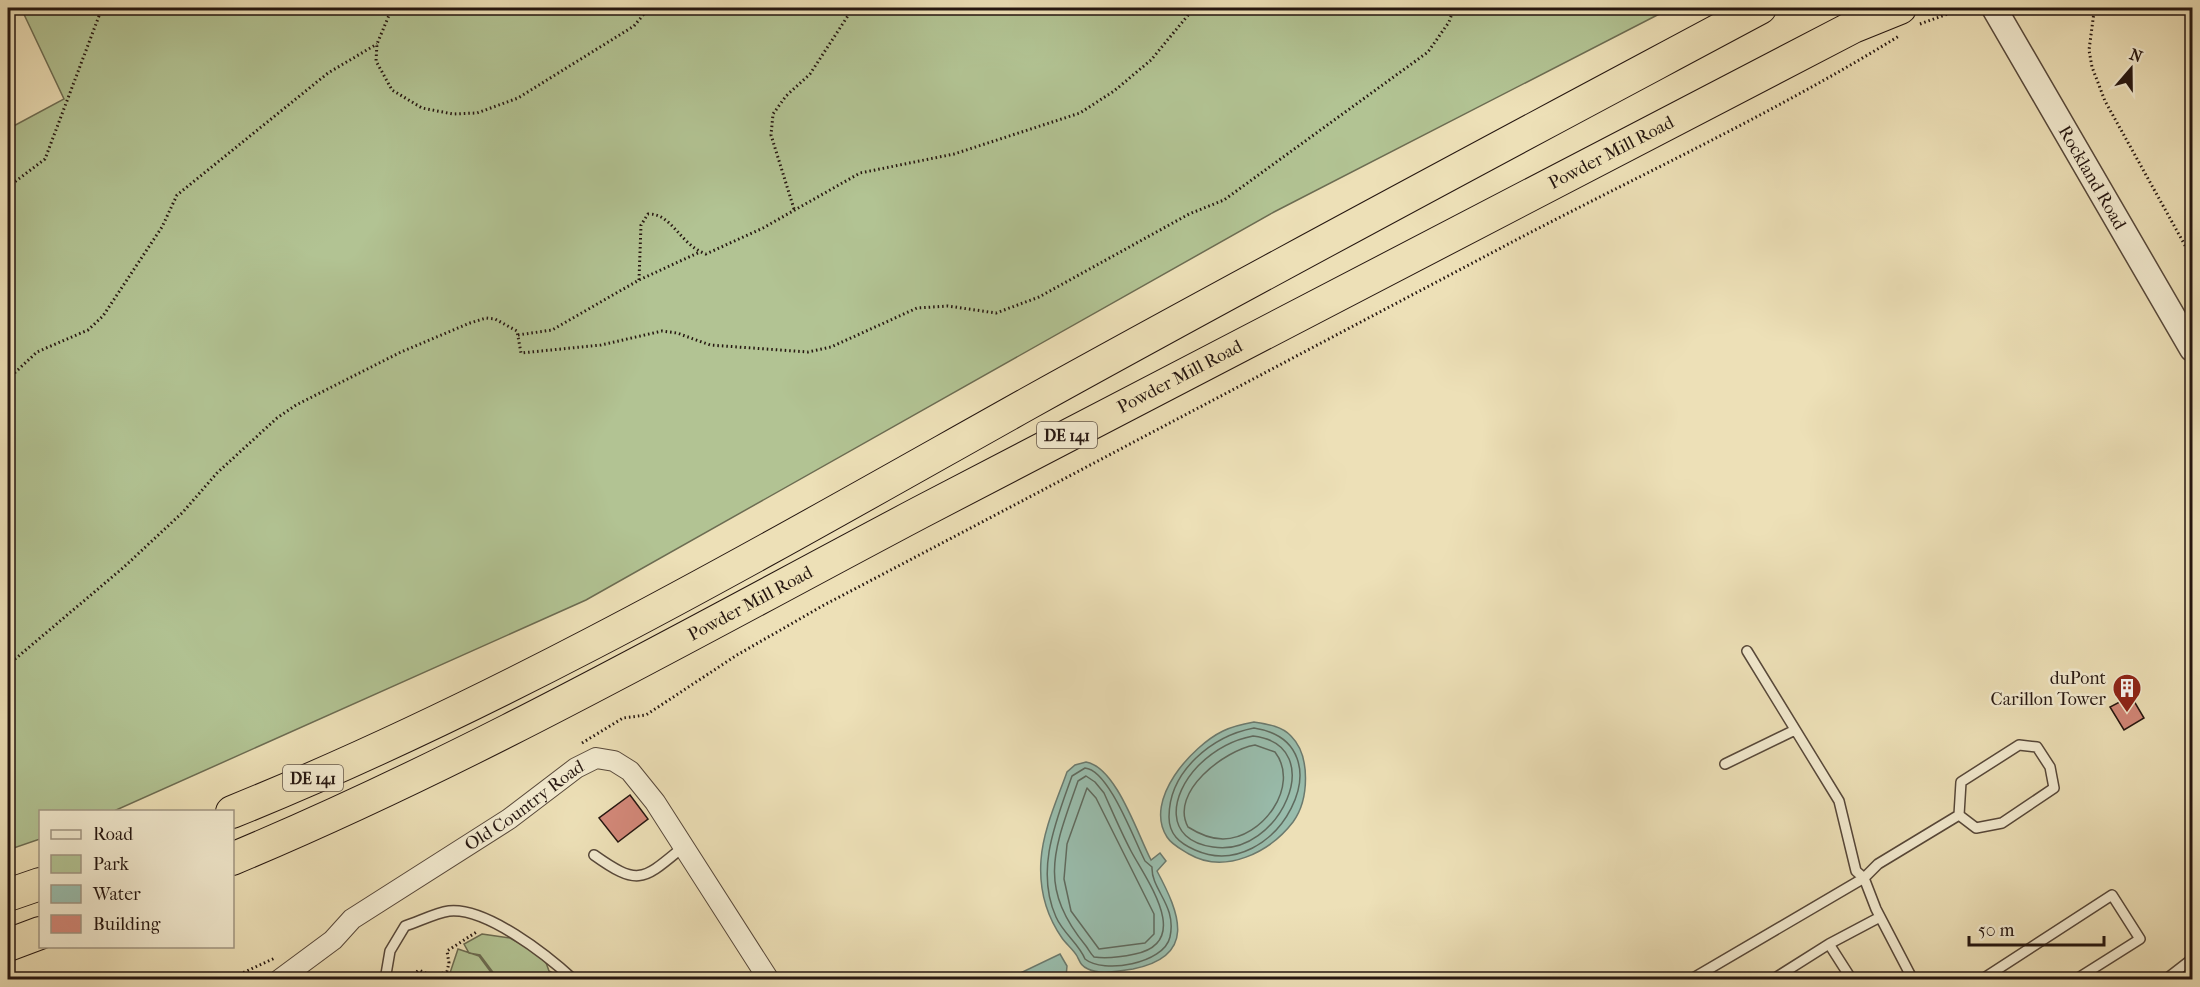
<svg xmlns="http://www.w3.org/2000/svg" width="2200" height="987" font-family="'IM FELL French Canon',serif">
	<style>
		.green { fill: #b2c393; stroke: #6c6c52; stroke-width: 1.5 }
		.water { fill: #99bdad; stroke: #6b7a6e; stroke-width: 1.5 }
		.lines { fill: none; stroke-linecap: round; stroke-linejoin: round }
		.shore { stroke: #5f6a5e; stroke-width: 1.5 }
		.building { fill: #d38879; stroke: #251610; stroke-width: 1.5 }
		.service-casing { stroke: #57483a; stroke-width: 12 }
		.minor-casing { stroke: #57483a; stroke-width: 22 }
		.tertiary-casing { stroke: #57483a; stroke-width: 27 }
		.trunk-casing { stroke: #251610; stroke-width: 34 }
		.path { stroke: #251610; stroke-width: 3; stroke-dasharray: 1.5 3; stroke-linecap: butt }
		.service { stroke: #f3ebd0; stroke-width: 9 }
		.minor { stroke: #f3ebd0; stroke-width: 20 }
		.tertiary { stroke: #f3ebd0; stroke-width: 24 }
		.trunk { stroke: #ede0b7; stroke-width: 32 }
		.labels { text-anchor: middle; dominant-baseline: central; stroke-width: 5; stroke-linejoin: round; paint-order: stroke }
		.shield { fill: #f3ebd0; stroke: #63564a; stroke-width: 1.5 }
		.shield-label { font-size: 16px; font-weight: bold; fill: #251610 }
		.street-label { font-size: 18px; fill: #251610; stroke: #f3ebd0 }
		.poi-label { font-size: 18px; fill: #251610; stroke: #f3ebd0; text-anchor: end }
	</style>
	<rect width="100%" height="100%" fill="#ede0b7"/>
	<filter id="stains"><feTurbulence type="fractalNoise" baseFrequency=".00333" numOctaves="4"/><feColorMatrix values="0 0 0 0 .2 0 0 0 0 .09 0 0 0 0 .02 0 0 0 .5 -.17"/></filter>
	<radialGradient id="worn" r=".72"><stop offset=".6" stop-color="#630" stop-opacity="0"/><stop offset="1" stop-color="#630" stop-opacity=".3"/></radialGradient>
	<path class="green" d="M21,8h1650l-397,204 -688,388 -472,211 -74,1v27l-32,11v-721l56,-30z
		M482,934l28,4 34,19 5,14 16,8h-67l-18,-24 -11,-2 -5,-9z
		M458,949l21,7 17,23h-65l19,-6z"/>
	<path class="water" d="M1254,722c13,2 28,4 37,14 20,20 18,64 2,86 -23,30 -68,53 -104,32 -8,-5 -17,-9 -22,-17 -24,-37 25,-91 56,-106 10,-5 20,-7 31,-9z
		M1086,762c30,5 51,71 65,98l9,-7 6,8 -9,10c23,43 40,85 -24,98 -13,2 -33,6 -45,0 -7,-3 -8,-7 -11,-13 -4,-7 -11,-12 -15,-18 -16,-23 -23,-50 -21,-78 2,-30 16,-60 26,-88l8,-7z
		M1060,954l7,12 -1,11 -5,2h-53z"/>
	<g class="lines">
		<path class="shore" d="M1254,728c97,15 22,158 -59,122 -16,-7 -26,-16 -26,-33 0,-46 43,-81 85,-89z
			M1253,736c78,9 26,122 -40,111 -50,-7 -43,-52 -15,-81 16,-16 34,-26 55,-30z
			M1255,745l20,7c26,34 -13,87 -52,87 -13,0 -24,-5 -35,-12 -19,-35 37,-77 67,-82z
			M1085,768c24,2 49,72 60,93l7,6c-1,23 25,38 18,70 -6,27 -67,37 -85,22 -6,-15 -22,-26 -29,-42 -21,-47 0,-96 16,-141z
			M1086,776l9,6 9,11c9,20 17,39 27,58 16,30 62,91 4,103 -14,3 -28,5 -41,3 -4,-4 -5,-7 -8,-11 -50,-61 -31,-98 -8,-165z
			M1087,788l9,10 58,116v20l-9,9 -46,6 -28,-38 -7,-32 3,-35z"/>
	</g>
	<path class="building" d="M2131,696l13,22 -20,12 -14,-23z
		M630,795l18,24 -30,23 -19,-24z"/>
	<g class="lines">
		<g class="service-casing">
			<path id="service" d="M1747,651l92,150 17,70 8,7 12,31 37,71
				M1725,764l70,-34
				M594,855c45,32 49,25 89,-8
				M1829,944l23,36
				M385,980l5,-29 15,-25c13,-4 30,-13 44,-15 37,-4 98,44 125,69
				M1690,980l174,-102 14,-14 81,-49 17,13 26,-5 52,-35 -4,-21 -13,-20 -18,-2 -58,37 -2,33
				M1772,980l57,-36 51,-27
				M1981,980l131,-85 28,44 -65,41
				M2165,980l27,-21"/>
		</g>
		<g class="minor-casing">
			<g id="minor">
				<path id="s1" d="M279,980l54,-40 19,-21 157,-100 67,-51 20,-10 18,3 16,10 25,31 114,178"/>
			</g>
		</g>
		<g class="tertiary-casing">
			<g id="tertiary">
				<path id="s2" d="M1994,8l198,341"/>
			</g>
		</g>
		<g class="trunk-casing">
			<g id="trunk">
				<path d="M232,812c277,-112 536,-263 795,-408 243,-135 488,-265 733,-396"/>
				<path id="s3" d="M232,859c237,-99 460,-226 687,-346 310,-163 622,-324 934,-486l47,-19"/>
				<path d="M8,895l32,-11"/>
				<path d="M8,945l32,-12"/>
			</g>
		</g>
		<path class="path" d="M392,8l-15,36 -1,17 16,29 30,18 31,6 24,-1 41,-15 116,-72 15,-18
			M2091,8l3,4 -5,38 3,17 13,34 87,157
			M1920,24l44,-16
			M8,187l37,-28 57,-151
			M794,209l-23,-74 2,-21 13,-18 24,-22 43,-66
			M639,280l2,-55 7,-11c24,-1 32,31 58,40l57,-26 97,-55 94,-19 126,-41 34,-22 37,-31 43,-52
			M518,335l34,-5 87,-50 61,-28
			M8,379l29,-27 51,-22 15,-14 59,-89 15,-32 151,-122 49,-29
			M8,665l116,-98 59,-55 34,-39 60,-55 19,-13 105,-53 69,-29 16,-5 9,1 22,12 4,22 80,-8 61,-14 15,2 33,12 98,7 23,-5 86,-39 31,-2 48,7 43,-16 150,-83 35,-14 204,-148 21,-30 5,-14
			M582,743l41,-25 23,-3 91,-60 87,-50c231,-121 461,-243 692,-365 128,-67 260,-128 383,-204
			M227,980l48,-22
			M406,980l13,-10c10,5 17,7 28,1l2,-8 -2,-12 31,-20"/>
		<use href="#service" class="service"/>
		<use href="#minor" class="minor"/>
		<use href="#tertiary" class="tertiary"/>
		<use href="#trunk" class="trunk"/>
	</g>
	<defs>
		<g id="building-pin" transform="scale(1.5)"><path d="M0 17L-7.5 6A9.5 9.5 0 1 1 7.5 6Z" fill="#8f2418" stroke="#f3ebd0"/><path d="M-4-6H4V6H1V3H-1V6H-4ZM-2.5-4.3h1.7v1.8h-1.7ZM.8-4.3h1.7v1.8H.8ZM-2.5-1h1.7V.8h-1.7ZM.8-1h1.7V.8H.8Z" fill="#fff"/></g>
	</defs>
	<g fill-rule="evenodd">
		<use href="#building-pin" x="2127" y="688"/>
	</g>
	<g class="labels">
		<g class="shield">
			<rect x="1037" y="422" width="60" height="26" rx="4.5"/>
			<rect x="283" y="765" width="60" height="26" rx="4.5"/>
		</g>
		<g class="shield-label">
			<text x="1067" y="435">DE 141</text>
			<text x="313" y="778">DE 141</text>
		</g>
		<g class="street-label">
			<text stroke="none"><textPath href="#s3" startOffset="1550">Powder Mill Road</textPath></text>
			<text stroke="none"><textPath href="#s2" startOffset="196">Rockland Road</textPath></text>
			<text stroke="none"><textPath href="#s3" startOffset="1064">Powder Mill Road</textPath></text>
			<text stroke="none"><textPath href="#s3" startOffset="578">Powder Mill Road</textPath></text>
			<text stroke="none"><textPath href="#s1" startOffset="302">Old Country Road</textPath></text>
		</g>
		<g class="poi-label">
			<text x="2106" y="678">duPont<tspan x="2106" dy="21">Carillon Tower</tspan></text>
		</g>
	</g>
	<rect width="2200" height="987" fill="none" stroke="#ede0b7" stroke-width="30"/>
	<rect x="9" y="9" width="2182" height="969" fill="none" stroke="#251610" stroke-width="3"/>
	<rect x="15" y="15" width="2170" height="957" fill="none" stroke="#251610" stroke-width="1.5"/>
	<rect x="39" y="810" width="195" height="138" fill="#f3ebd0" stroke="#a19683" stroke-width="1.5"/>
	<rect x="51" y="830" width="30" height="9" fill="#f3ebd0" stroke="#a19683" stroke-width="1.5"/>
	<text x="93" y="840" font-size="18" fill="#251610">Road</text>
	<rect x="51" y="855" width="30" height="18" fill="#b2c393" stroke="#a19683" stroke-width="1.5"/>
	<text x="93" y="870" font-size="18" fill="#251610">Park</text>
	<rect x="51" y="885" width="30" height="18" fill="#99bdad" stroke="#a19683" stroke-width="1.5"/>
	<text x="93" y="900" font-size="18" fill="#251610">Water</text>
	<rect x="51" y="915" width="30" height="18" fill="#d38879" stroke="#a19683" stroke-width="1.5"/>
	<text x="93" y="930" font-size="18" fill="#251610">Building</text>
	<g transform="translate(2131 69) rotate(20)" stroke="#f3ebd0" stroke-width="4.5" paint-order="stroke">
	<path d="M0-4.5L10 22L0 15L-10 22Z" fill="#251610"/>
	<text y="-9" font-size="16" font-weight="bold" text-anchor="middle" fill="#251610">N</text>
	</g>
	<path d="M1969 936v9h135v-9" fill="none" stroke="#251610" stroke-width="3"/>
	<text x="1978" y="936" font-size="18" fill="#251610" stroke="#f3ebd0" stroke-width="4.5" paint-order="stroke">50 m</text>
	<rect width="100%" height="100%" filter="url(#stains)"/>
	<rect width="100%" height="100%" fill="url(#worn)"/>
</svg>
